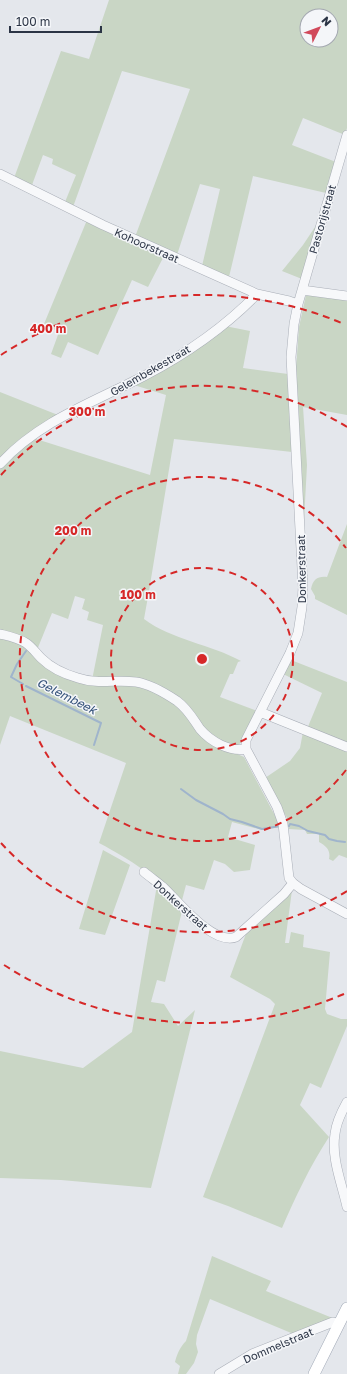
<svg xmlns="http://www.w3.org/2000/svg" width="347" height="1374" font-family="'Golos Text',sans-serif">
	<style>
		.green { fill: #c9d6c5; fill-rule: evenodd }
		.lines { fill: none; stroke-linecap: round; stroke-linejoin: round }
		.stream { stroke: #9fb4cc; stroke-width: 2 }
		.minor-casing { stroke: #a9aeb7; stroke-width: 10 }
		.major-casing { stroke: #a3abb8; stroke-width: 12 }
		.minor { stroke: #f7f8fa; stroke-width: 9 }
		.major { stroke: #fff; stroke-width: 11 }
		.ring { fill: none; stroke: #d62828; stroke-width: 2; stroke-dasharray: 7 5 }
		.labels { text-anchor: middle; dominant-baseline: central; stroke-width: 3; stroke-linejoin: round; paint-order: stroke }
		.street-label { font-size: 11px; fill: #2b3445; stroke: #f4f6f9 }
		.water-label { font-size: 12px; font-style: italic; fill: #34527a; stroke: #f4f6f9 }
		.centre { fill: #d62828; stroke: #f4f6f9; stroke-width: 2 }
		.ring-label { font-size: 12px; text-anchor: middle; font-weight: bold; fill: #d62828; stroke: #f4f6f9; stroke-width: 3; stroke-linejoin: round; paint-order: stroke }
	</style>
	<rect width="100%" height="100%" fill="#e4e7ec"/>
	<path class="green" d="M109,0h238v128l-2,7 -42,-17 -11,27 44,17 -10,31 -73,-17 -24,101 -27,-11 18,-77 -20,-5 -23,71 -42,-18 55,-148 -68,-18 -49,136 -8,-5 11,-27 -24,-11 1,-5 -10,-4 -11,30 -18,-7 47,-127 28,8zM307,16h24v24h-24z
		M87,220l77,36 -16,31 -16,-7 -34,75 -30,-13 -7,16 -10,-4 8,-22 -15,-8z
		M319,221l-17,58 -20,-8 21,-26z
		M306,295l41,4v116l-44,-8 4,58 -3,56 -8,-152 3,-42z
		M225,326l25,5 -7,37 45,6 4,78 -118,-13 -25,152 -5,28c28,21 66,25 97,42l-3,1 -5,12h-3l-10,23 37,14 -15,31 -7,5 -20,-9 -33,-30 31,35 31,14 37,70 -19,3 -30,-8 -4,15 27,8 -5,25 -16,2 -9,-8 -11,-4 -10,30 -18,-5 -5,19c-26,-28 -48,-43 -82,-61l27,-80 -116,-47 -10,29v-108l26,9 12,13 54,21 11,-55 -16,-5 2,-8 -7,-3 3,-10 -10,-3 -7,23 -16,-6 -15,37 -37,-19v-162l8,-10 25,-21 117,37 16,-80 -32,-10z
		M0,392l58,23 -58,45z
		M347,524v91l-32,-16v-3l-4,-7c2,-10 7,-13 16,-12z
		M291,660l56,22v63l-40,-16 15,-36 -39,-19z
		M303,732l44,18v108l-8,-3 -6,6 -4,-2c2,-9 -3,-13 -10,-17v-8h-12l-2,-4 -16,-1 -2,-11 -22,-40 25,-17 10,-13z
		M103,850l27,15 -25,70 -26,-6z
		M157,885l25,26 -17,71 -8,-2 -6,22 13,2 14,22 17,-16 -44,178 -90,-8 -61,-2v-127l83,17 49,-36z
		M292,890l-7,53h4l2,-11 13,3 -1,12 27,5 -5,57 2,5 14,5h6v7l-26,62 -11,-5 -10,22 29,32c-19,29 -33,59 -47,91l-54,-22 -25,-9 72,-193 -5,-5 -40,-22 17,-46z
		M212,1256l59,25 -5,10 69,28 -39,16 -86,-36 -13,36 -1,9 2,8 -4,11 -8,11h-8l2,-8 -5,-4c2,-8 5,-15 11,-21z"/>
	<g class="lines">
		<path class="stream" d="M23,684l-12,-7 6,-13 9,-13
			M26,686l75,37 -7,22
			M181,789l15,11 27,14 7,5 12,3 20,7 18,-3
			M289,826l1,-2 9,2 9,5 17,4 4,4 8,2 8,1"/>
		<g class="minor-casing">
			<path id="minor" d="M347,135l-49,169 -4,20 -3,33 12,230 -1,20 -4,26 -8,20 -39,77 -5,10v9l31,58 6,17 6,54 4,5 8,6 46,25
				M0,174l103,51 154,69 32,7 9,3
				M302,290l45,6
				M0,464c39,-43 94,-62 144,-88 40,-21 81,-49 113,-82
				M0,634c8,2 18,4 26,9 6,4 10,10 15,15 10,10 23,16 37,20 21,7 37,1 58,4 14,2 29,11 41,19 11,8 16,18 23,28 11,13 30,23 46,20
				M260,712l87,35
				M144,872c6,5 13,10 19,15 15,14 50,59 73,50l48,-43 9,-11
				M347,1102c-5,9 -11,21 -12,32 -4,24 7,50 12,73
				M219,1374l33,-20 81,-32 6,2"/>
		</g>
		<g class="major-casing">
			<path id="major" d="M314,1374l33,-66"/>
		</g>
		<use href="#minor" class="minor"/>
		<use href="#major" class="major"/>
	</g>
	<g class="ring">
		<circle cx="202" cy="659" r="91"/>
		<path d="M346 770A182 182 0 1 1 346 548"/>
		<path d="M347 891A273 273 0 0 1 1 843M1 475A273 273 0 0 1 347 427"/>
		<path d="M344 994A364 364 0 0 1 1 963M1 355A364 364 0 0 1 344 324"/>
	</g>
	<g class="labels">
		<g class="street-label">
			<text transform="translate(322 219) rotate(-74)">Pastorijstraat</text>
			<text transform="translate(147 245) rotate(24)">Kohoorstraat</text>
			<text transform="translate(150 370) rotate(-30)">Gelembekestraat</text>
			<text transform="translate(301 569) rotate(-91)">Donkerstraat</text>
			<text transform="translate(181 905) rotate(42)">Donkerstraat</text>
			<text transform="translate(278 1345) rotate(-23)">Dommelstraat</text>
		</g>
		<g class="water-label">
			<text transform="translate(67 696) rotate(27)">Gelembeek</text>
		</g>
	</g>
	<circle cx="202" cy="659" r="6" class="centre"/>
	<g class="ring-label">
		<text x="48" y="333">400 m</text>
		<text x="87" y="416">300 m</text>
		<text x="73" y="535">200 m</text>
		<text x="138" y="599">100 m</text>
	</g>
	<g transform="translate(319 28) rotate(48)"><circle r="19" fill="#f4f6f9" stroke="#a4a8b1"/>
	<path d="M0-3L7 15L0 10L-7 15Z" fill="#d1495b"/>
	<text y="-6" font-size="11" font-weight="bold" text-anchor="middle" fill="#2b3445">N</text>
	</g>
	<path d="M10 26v6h91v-6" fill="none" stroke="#2b3445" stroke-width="2"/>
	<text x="16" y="26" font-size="12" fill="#2b3445" stroke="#f4f6f9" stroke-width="3" paint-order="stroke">100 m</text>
</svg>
